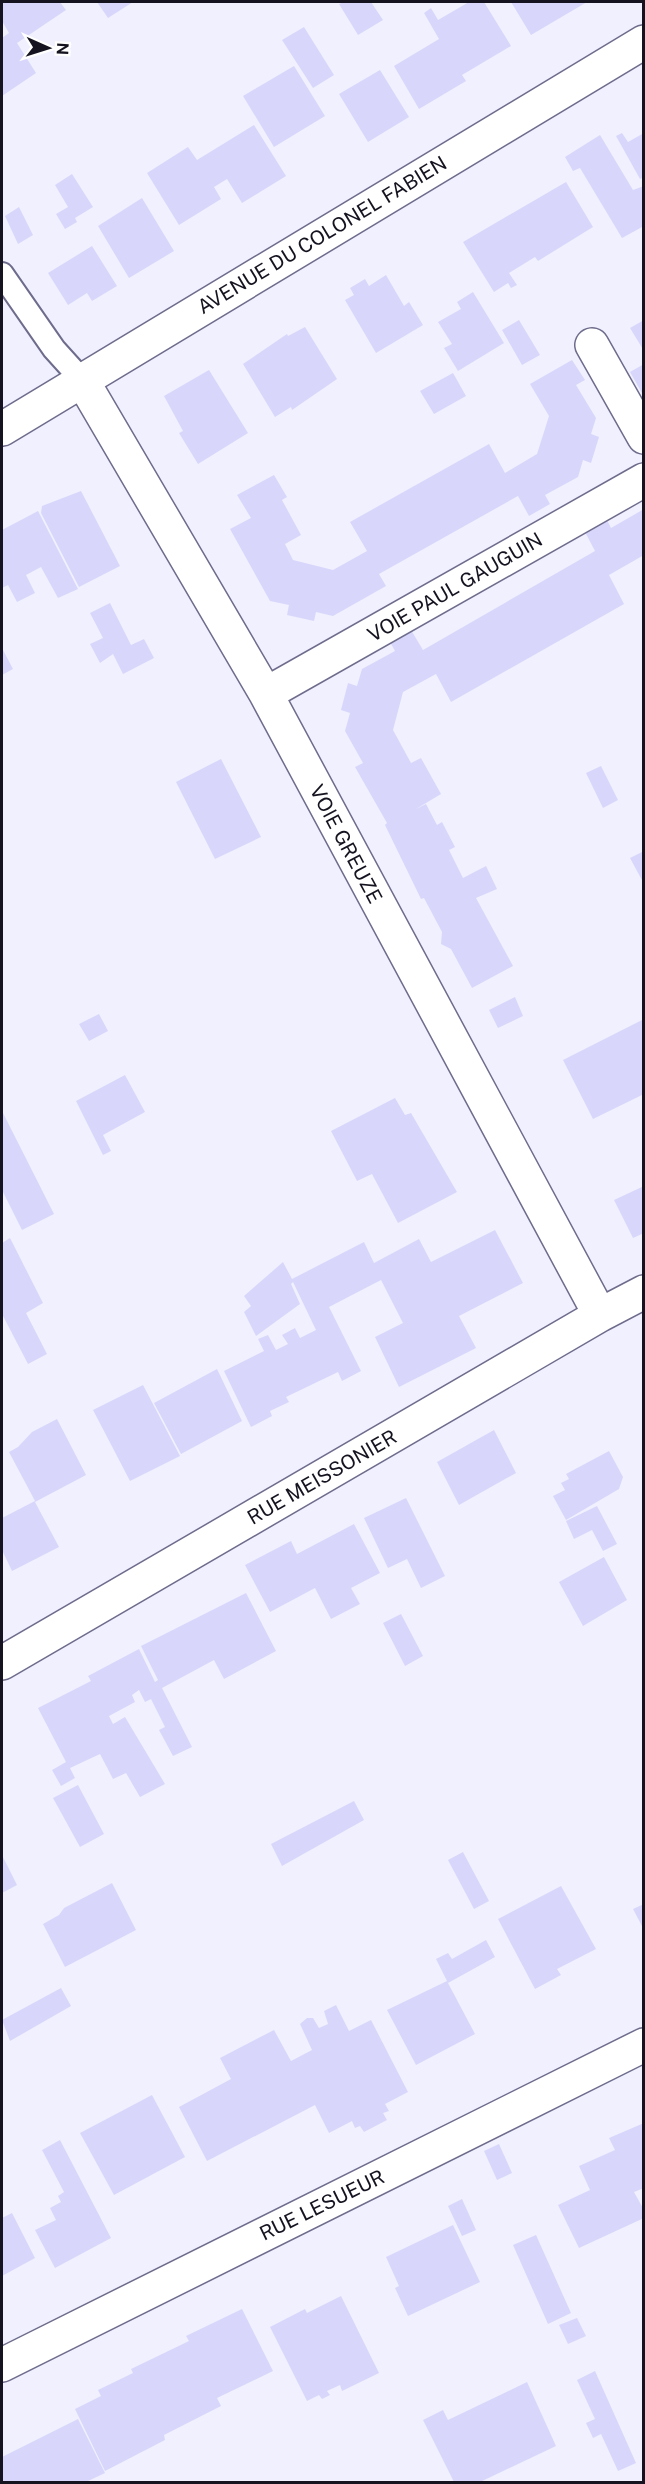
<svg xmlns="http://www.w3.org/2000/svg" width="645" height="2484" font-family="'Public Sans',sans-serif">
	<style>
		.building { fill: #d8d7fb }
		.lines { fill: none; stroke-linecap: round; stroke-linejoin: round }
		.service-casing { stroke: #6e6c8c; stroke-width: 26 }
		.minor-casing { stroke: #6e6c8c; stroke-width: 36 }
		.tertiary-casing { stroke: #6e6c8c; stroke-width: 36 }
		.service { stroke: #fff; stroke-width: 22 }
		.minor { stroke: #fff; stroke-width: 33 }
		.tertiary { stroke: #fff; stroke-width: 33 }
		.labels { text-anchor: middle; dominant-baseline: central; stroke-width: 4.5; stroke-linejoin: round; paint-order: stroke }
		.street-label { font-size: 20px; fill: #14131f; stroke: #fff }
	</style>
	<rect width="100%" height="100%" fill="#f0f0fe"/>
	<path class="building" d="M2,2h58l6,8 -49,33 19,30 -34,23v-58l7,-5 -7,-12z
		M97,2h36l-25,16z
		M344,2h27l12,18 -25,15 -19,-31z
		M469,2h15l27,44 -49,29 4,6 -47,28 -25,-43 45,-27 -15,-26 7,-5 7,12z
		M511,2h76l-56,33z
		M304,27l30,48 -21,13 -31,-48z
		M294,66l31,50 -51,31 -31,-51z
		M380,70l29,47 -41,25 -29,-48z
		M254,125l32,51 -44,27 -15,-24 -13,8 7,12 -42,26 -32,-52 41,-26 9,13z
		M622,133l6,9 16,-9v44l-4,2 -24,-43z
		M600,135l33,55 11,-4v40l-22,12 -42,-70 -7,3 -8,-14z
		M72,174l21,33 -18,11 2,4 -12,7 -9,-15 12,-7 -13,-22z
		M566,182l27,45 -55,34 -3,-4 -26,16 8,12 -6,3 -3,-5 -14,9 -31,-50z
		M142,198l32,53 -45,27 -31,-52z
		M19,207l14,28 -15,9 -13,-28z
		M92,246l25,40 -25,15 -5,-8 -19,12 -20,-32z
		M386,275l18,31 5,-4 14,23 -47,28 -31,-53 9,-5 -4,-7 15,-9 4,7z
		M473,292l31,51 -46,28 -14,-23 8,-4 -14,-22 23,-13 -4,-7z
		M519,320l21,35 -18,10 -20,-35z
		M644,320v31l-14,-23z
		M305,327l32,52 -45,31 -1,-3 -16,10 -32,-53 44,-30 1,2z
		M572,360l13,20 -9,5 20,33 -5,16 8,3 -8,26 -8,-3 -5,17 -33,18 5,9 -21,12 -11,-20 -139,78 7,12 -53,30 -17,-4 -2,9 -27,-6 2,-10 -19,-4 -40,-72 21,-11 -14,-23 37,-20 13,22 -5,3 19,35 -16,9 8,16 40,10 34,-19 -17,-29 139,-78 16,29 32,-19 12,-38 -19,-32z
		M644,364v28l-2,1 -12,-21z
		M209,370l39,63 -50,31 -19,-31 4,-2 -19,-35z
		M453,373l13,23 -32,18 -14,-23z
		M81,491l39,75 -41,21 -38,-74 1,-7z
		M644,509v46l-35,20 15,29 -173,98 -15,-28 -33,18 -10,38 18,33 10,-5 20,36 -25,15 10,-5 11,21 5,-3 13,25 -6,3 14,28 23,-12 11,23 -21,9 37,68 -41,22 -21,-39 -10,-5 1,-12 -18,-34 -3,1 -36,-74 2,-2 -32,-56 8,-4 -18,-32 5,-18 -9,-3 7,-27 9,3 5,-17 33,-18 -5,-9 21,-12 12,20 172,-99 -10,-19 22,-12 4,8z
		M38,511l40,78 -20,9 -17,-31 -15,8 9,18 -18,9 -9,-17 -6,3v-58z
		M110,603l21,42 13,-6 10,19 -31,16 -10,-20 -13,9 -10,-19 13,-6 -13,-25z
		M2,648l11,21 -11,6z
		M221,759l40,78 -46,22 -39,-77z
		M601,766l17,34 -15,8 -17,-35z
		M644,851v33l-14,-26z
		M515,997l8,19 -25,12 -9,-18z
		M99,1014l9,17 -19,10 -10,-17z
		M644,1019v75l-51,25 -30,-59z
		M125,1075l20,37 -42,23 8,16 -8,4 -27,-54z
		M395,1098l10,17 6,-2 46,79 -59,31 -26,-49 -15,7 -26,-50z
		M2,1111l52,103 -32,16 -20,-40z
		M644,1186v47l-11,5 -19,-38z
		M495,1230l28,53 -64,33 17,32 -77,39 -24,-50 28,-14 -22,-43 -52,27 32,64 -19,10 -4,-9 -52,25 3,5 -19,9 2,5 -21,11 -27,-56 40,-20 -6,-12 10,-4 8,15 12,-6 -6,-9 13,-7 5,10 16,-8 -23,-48 -2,2 9,20 -44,32 -12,-24 7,-6 -7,-10 39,-34 9,17 72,-37 10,21 45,-24 12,23z
		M10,1238l33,65 -17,10 21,41 -19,10 -26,-50v-71z
		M217,1369l25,52 -61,33 -27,-51z
		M143,1385l37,71 -50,25 -37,-71z
		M57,1419l29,56 -51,27 24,45 -47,24 -10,-21v-32l33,-17 -26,-49 9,-5 14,-15z
		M494,1430l22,43 -57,32 -22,-43z
		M609,1451l14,26 -4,12 -53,31 -13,-24 12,-6 -4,-7 8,-4 -3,-5z
		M406,1498l39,78 -24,12 -14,-29 -19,9 -24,-50z
		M597,1506l20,38 -14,7 -11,-21 -18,9 -8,-18z
		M354,1524l26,49 -29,15 9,16 -29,15 -16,-31 -45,24 -25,-47 46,-24 6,13z
		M604,1557l23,43 -44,26 -24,-44z
		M246,1593l30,58 -52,28 -10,-19 -52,28 30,59 -19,9 -14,-26 6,-3 -14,-28 -6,3 -6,-12 -7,5 3,7 -26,14 4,8 12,-7 40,67 -25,13 -14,-24 -13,6 -13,-25 -30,14 5,10 -14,8 -9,-16 14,-8 -28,-54 53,-27 -3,-5 51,-27 16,33 3,-2 -17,-34z
		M401,1614l22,42 -18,10 -22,-43z
		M78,1785l26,49 -24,13 -27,-49z
		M354,1801l10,19 -82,46 -11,-22z
		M463,1852l26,49 -15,8 -26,-49z
		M2,1855l15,30 -15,8z
		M112,1883l24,47 -71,37 -22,-43 16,-9 5,-7z
		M561,1886l35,63 -39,20 4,6 -26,14 -37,-70z
		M644,1904v26l-11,-21z
		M486,1940l9,17 -47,26 27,51 -59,31 -29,-55 60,-29 -11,-22 12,-6 4,6z
		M61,1988l10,18 -61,35 -8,-21z
		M336,2005l13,26 22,-11 37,72 -23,12 4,7 -6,2 4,7 -23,12 -4,-6 -5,2 -3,-7 -23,12 -14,-28 -108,56 -28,-54 52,-28 -11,-21 54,-28 17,31 21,-11 -12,-26 7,-6h6l6,10 9,-4 -4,-13z
		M152,2095l33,62 -71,38 -34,-62z
		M644,2123v65l-10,4 10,18v8l-65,30 -21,-43 32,-15 -11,-24 36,-16 -6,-12z
		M60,2140l51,98 -56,30 -20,-38 21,-10 -6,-12 11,-6 -3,-6 6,-4 -22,-42z
		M499,2144l13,29 -15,7 -13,-29z
		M462,2199l14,31 -14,6 -14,-30z
		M12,2213l23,45 -33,18v-58z
		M453,2225l27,57 -72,34 -13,-28 4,-2 -13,-29z
		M536,2235l35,78 -23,11 -35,-79z
		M341,2296l38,77 -37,18 -2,-6 -13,6 3,4 -8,4 -3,-4 -12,6 -37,-74 35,-18 2,4z
		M242,2309l31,62 -56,27 4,8 -57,29 1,5 -60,31 -30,-62 26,-13 -3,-6 35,-17 -2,-4 58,-28 -3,-5z
		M577,2318l9,18 -18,8 -9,-19z
		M595,2371l41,92 -18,8 -17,-37 -8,4 -7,-15 9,-4 -18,-39z
		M527,2382l29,64 -76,36h-26l-31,-62 20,-10 5,10z
		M78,2419l27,54 -19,9h-84v-25z"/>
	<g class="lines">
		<g class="service-casing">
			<path id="service" d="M2,274l52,75 28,31"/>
		</g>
		<g class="minor-casing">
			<path id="minor" d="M592,345l52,92
				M82,380l184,314 334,621
				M266,694l378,-214
				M2,1663l598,-348 44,-23
				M2,2365l642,-320"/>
		</g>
		<g class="tertiary-casing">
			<path id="tertiary" d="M2,429l642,-387"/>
		</g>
		<use href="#service" class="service"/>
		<use href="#minor" class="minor"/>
		<use href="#tertiary" class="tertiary"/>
	</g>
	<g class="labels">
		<g class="street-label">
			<text transform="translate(322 235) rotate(-31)">AVENUE DU COLONEL FABIEN</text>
			<text transform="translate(455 587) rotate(-30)">VOIE PAUL GAUGUIN</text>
			<text transform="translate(346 844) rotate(62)">VOIE GREUZE</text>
			<text transform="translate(322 1477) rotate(-30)">RUE MEISSONIER</text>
			<text transform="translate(322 2205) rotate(-26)">RUE LESUEUR</text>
		</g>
	</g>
	<rect width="645" height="2484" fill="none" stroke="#14131f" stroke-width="6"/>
	<g transform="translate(48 48) rotate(93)" stroke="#ffffff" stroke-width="4.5" paint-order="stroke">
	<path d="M0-4.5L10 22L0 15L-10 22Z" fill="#14131f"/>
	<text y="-9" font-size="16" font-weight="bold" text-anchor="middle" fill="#14131f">N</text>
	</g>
</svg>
